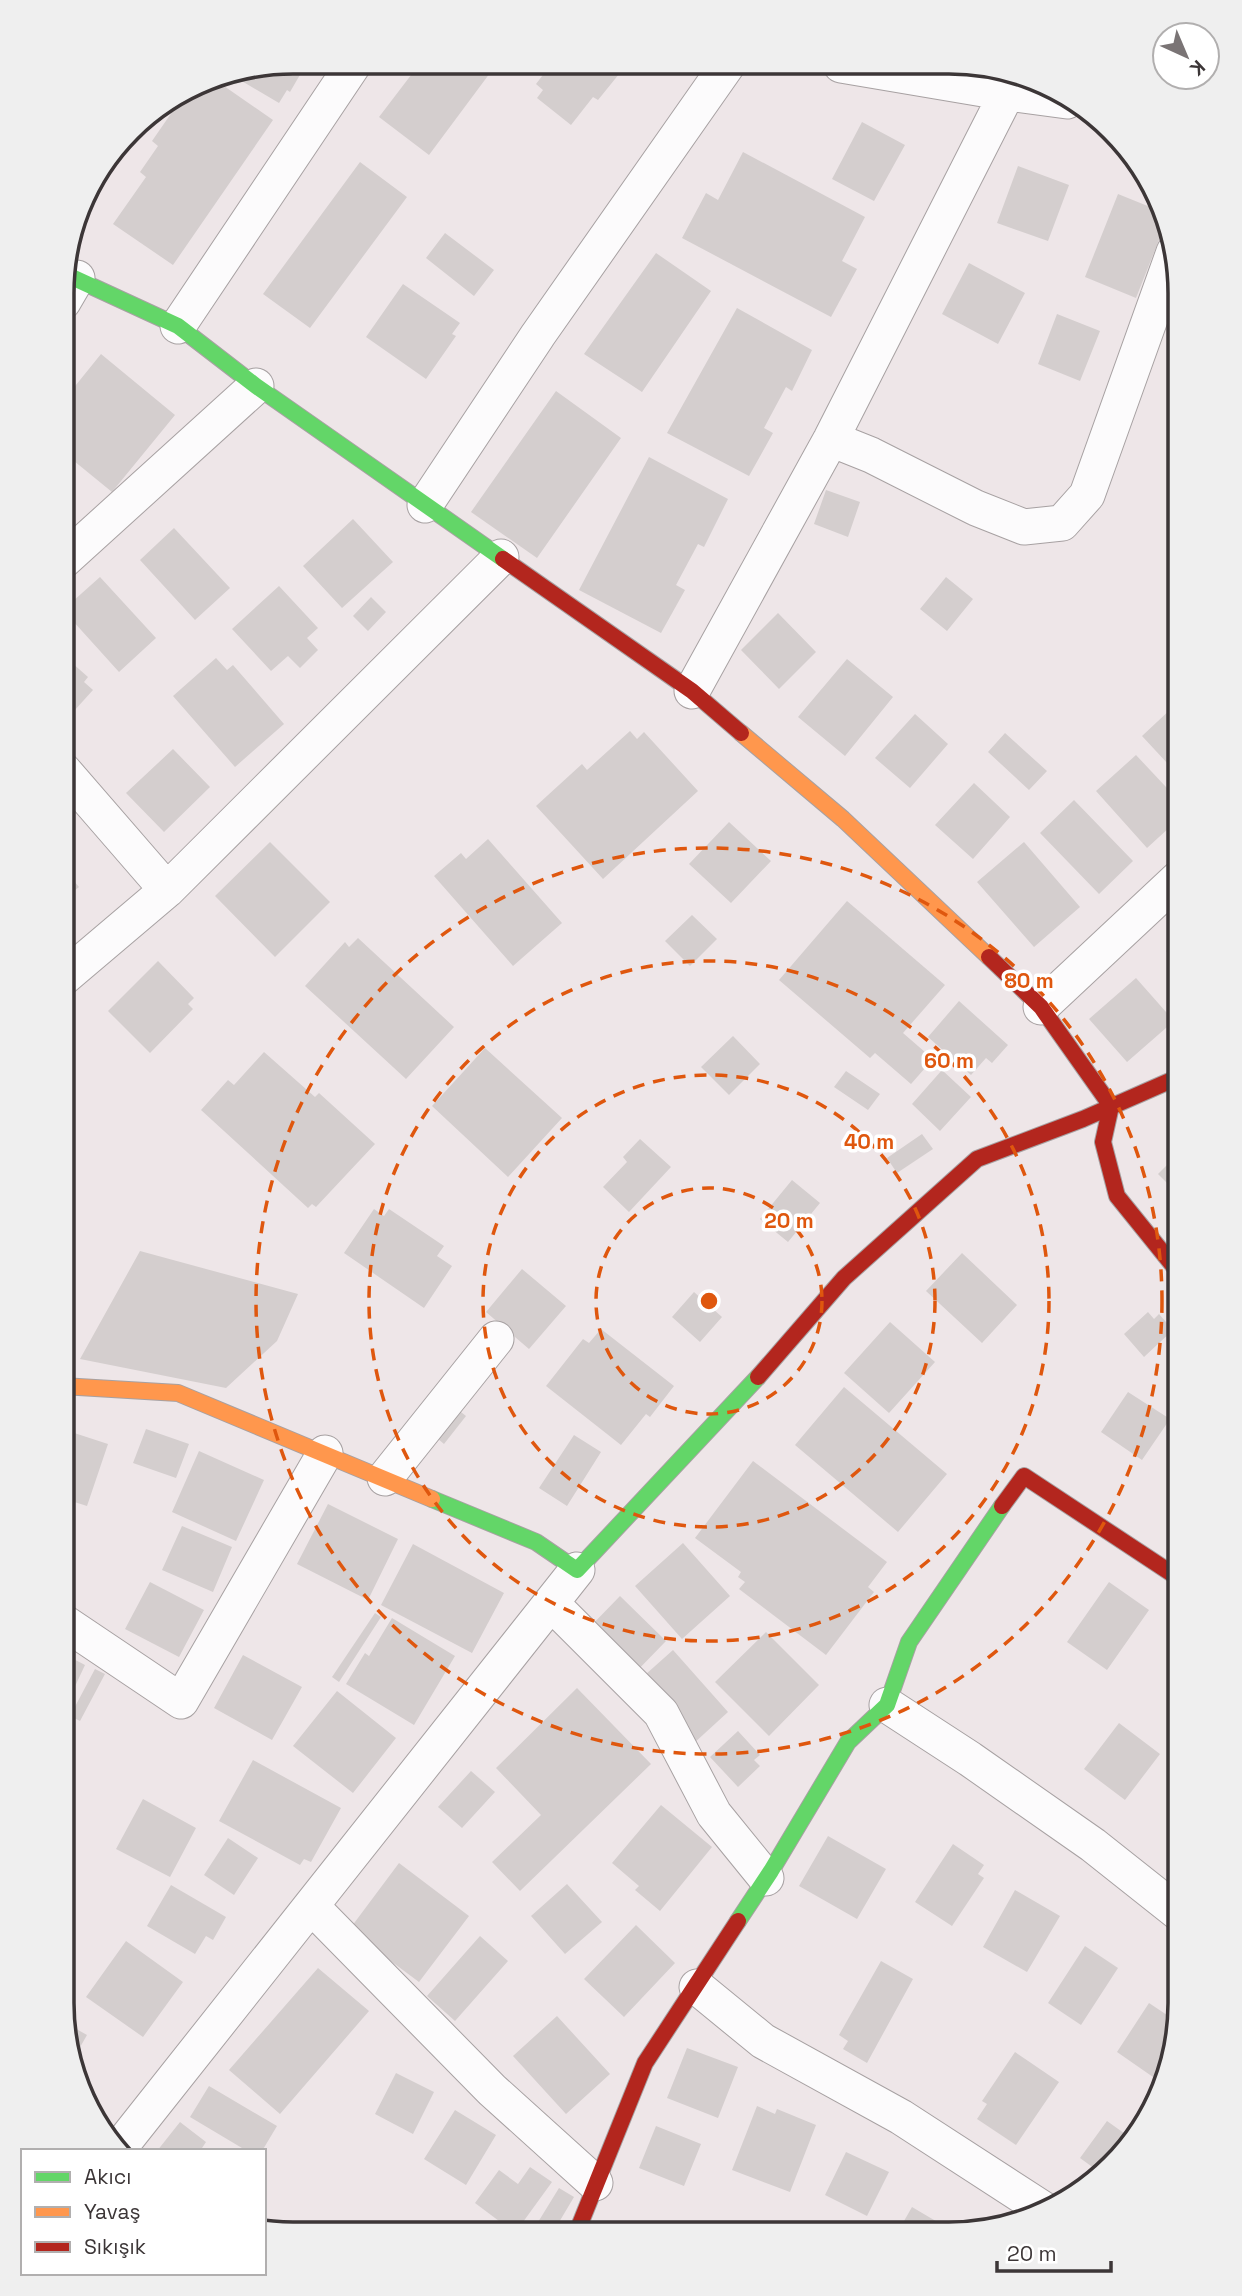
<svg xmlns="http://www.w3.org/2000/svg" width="1242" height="2296" font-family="'Space Grotesk',sans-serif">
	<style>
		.building { fill: #d4cece }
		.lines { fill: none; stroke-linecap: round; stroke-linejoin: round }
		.street-casing { stroke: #a7a1a2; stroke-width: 37 }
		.fast-casing { stroke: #a7a1a2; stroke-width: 18 }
		.slow-casing { stroke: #a7a1a2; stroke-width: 18 }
		.jam-casing { stroke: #a7a1a2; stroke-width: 18 }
		.street { stroke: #fcfbfc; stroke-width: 35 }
		.fast { stroke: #63d668; stroke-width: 16 }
		.slow { stroke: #ff974d; stroke-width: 16 }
		.jam { stroke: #b3261e; stroke-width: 16 }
		.ring { fill: none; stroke: #df570e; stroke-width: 3.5; stroke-dasharray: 12 9 }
		.rim { fill: none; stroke: #3c3637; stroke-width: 3.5 }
		.centre { fill: #df570e; stroke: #fff; stroke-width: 3.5 }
		.ring-label { font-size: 21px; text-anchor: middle; font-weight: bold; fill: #df570e; stroke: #fff; stroke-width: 7; stroke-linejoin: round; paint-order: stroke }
	</style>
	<rect width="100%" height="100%" fill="#eee6e8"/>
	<path class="building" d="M293,61h15l-18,31 -3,-2 -8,13 -49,-29z
		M421,62h55l14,11 -61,82 -50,-38z
		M552,63h76l-30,37 -5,-3 -22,28 -34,-27 6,-8 -7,-6z
		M211,77l62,43 -100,145 -60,-41 33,-47 -6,-5 18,-26 -6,-5 36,-52 16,-10z
		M862,122l43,23 -31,56 -42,-22z
		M743,152l122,65 -23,44 15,8 -26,48 -149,-79 24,-45 12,7z
		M360,162l47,35 -97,131 -47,-34z
		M1018,166l51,19 -21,56 -51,-18z
		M1118,194l47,19 3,4 -32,81 -51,-21z
		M445,233l49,37 -20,26 -48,-38z
		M656,253l55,38 -69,101 -58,-38z
		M969,263l56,30 -27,51 -56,-30z
		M403,284l57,39 -8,11 4,2 -30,43 -60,-42z
		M737,308l75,42 -20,41 -6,-4 -22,41 9,5 -24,43 -82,-43z
		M1057,314l43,17 -20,50 -42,-17z
		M101,354l74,61 -63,77 -49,-40v-51z
		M556,391l65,47 -84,120 -66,-46z
		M649,457l79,42 -24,48 -6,-3 -22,41 9,5 -24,43 -82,-43z
		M826,490l34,12 -12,35 -34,-13z
		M353,519l40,43 -51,46 -39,-42z
		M174,528l56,60 -35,32 -55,-60z
		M100,577l56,61 -37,34 -56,-62z
		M946,577l27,22 -26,32 -27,-22z
		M279,586l39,42 -11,10 11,12 -18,18 -12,-12 -17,15 -39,-42z
		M371,597l15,15 -18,19 -15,-15z
		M778,613l38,39 -37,37 -38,-39z
		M63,655l25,22 -4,5 9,8 -29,32z
		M216,658l11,12 6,-5 51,59 -49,43 -62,-71z
		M847,659l46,38 -48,59 -47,-39z
		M1173,707l8,8v63l-39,-42z
		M915,714l33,30 -38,44 -35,-30z
		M630,731l7,8 7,-7 54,59 -95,88 -67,-73 46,-42 5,6z
		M1005,733l42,38 -18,19 -41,-38z
		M173,749l37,38 -46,45 -38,-39z
		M1136,755l45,48v14l-34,31 -51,-57z
		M974,783l36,34 -37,42 -38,-34z
		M1074,800l59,61 -34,33 -59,-61z
		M729,822l42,39 -40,42 -42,-39z
		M488,839l74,84 -49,43 -79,-90 27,-23 5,6z
		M270,842l60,60 -55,55 -60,-61z
		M1024,842l56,65 -46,40 -57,-65z
		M63,868l16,19 -17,14v-21z
		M847,901l98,84 -42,48 30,26 -22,25 -36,-31 -5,5 -91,-78z
		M692,915l25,24 -27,27 -25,-25z
		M1181,931v37l-15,-17 12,-9 -4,-5z
		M358,938l96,89 -48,52 -101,-93 40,-44 4,5z
		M158,961l36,37 -6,6 5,5 -43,44 -42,-42z
		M1136,978l38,43 -47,41 -38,-43z
		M959,1001l49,44 -16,18 -6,-5 -15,17 -43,-38z
		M733,1036l27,28 -31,31 -28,-28z
		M485,1048l77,70 -54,59 -76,-71z
		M264,1052l51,45 4,-4 56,51 -59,63 -4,-3 -4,4 -107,-98 27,-30 6,5z
		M942,1070l29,27 -31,34 -28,-27z
		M846,1071l34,23 -12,16 -34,-23z
		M922,1134l11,15 -36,24 -10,-15z
		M640,1139l31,28 -42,45 -26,-25 24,-25 -4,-5z
		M1180,1152v44l-22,-22z
		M792,1180l28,23 -32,39 -28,-23z
		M374,1209l10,7 5,-7 55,37 -7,10 15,10 -28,42 -80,-55z
		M140,1251l158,43 -21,47 -51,47 -146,-29z
		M962,1253l55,52 -35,38 -56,-52z
		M522,1269l44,37 -37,43 -43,-37z
		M694,1292l28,25 -22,25 -28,-25z
		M1148,1312l6,7 5,-5 14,16 -29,27 -20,-23z
		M890,1322l45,40 -46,51 -45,-40z
		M601,1329l73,57 -24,31 -4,-3 -25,31 -75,-59 37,-47 6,4z
		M844,1387l103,87 -49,58 -103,-87z
		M1128,1392l42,27 -28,41 -41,-28z
		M452,1405l14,11 -22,28 -14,-12z
		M62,1429l46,15 -21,62 -25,-8z
		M146,1429l43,15 -13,34 -43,-15z
		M574,1435l27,17 -34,54 -28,-18z
		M199,1451l65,29 -28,61 -64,-29z
		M753,1461l134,101 -19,25 6,5 -48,63 -87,-66 6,-7 -7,-5 3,-5 -46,-34z
		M328,1504l70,35 -30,61 -71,-36z
		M182,1526l50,21 -19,45 -51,-22z
		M683,1543l47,53 -48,43 -47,-53z
		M413,1544l91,49 -32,60 -91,-48z
		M150,1582l54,28 -25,47 -54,-28z
		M1109,1582l40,28 -42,60 -40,-28z
		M620,1596l46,45 -34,35 -46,-45z
		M375,1613l6,4 -42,65 -7,-5z
		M392,1618l63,38 -41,69 -68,-41 19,-31 4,3z
		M766,1632l53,53 -50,51 -54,-54z
		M673,1650l55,62 -35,32 -57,-61z
		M62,1653l23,12 -23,49z
		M243,1655l59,32 -30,53 -58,-32z
		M95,1669l10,5 -25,47 -10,-5z
		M577,1688l74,76 -131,127 -28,-29 49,-47 -45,-47z
		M337,1691l59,47 -43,55 -60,-47z
		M1119,1723l41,31 -35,46 -41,-31z
		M738,1731l22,24 -6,5 6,6 -22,21 -28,-30z
		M253,1760l88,48 -30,54 -7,-3 -4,6 -81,-44z
		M471,1771l24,21 -33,36 -24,-21z
		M143,1799l53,29 -26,49 -54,-28z
		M661,1805l51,42 -52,64 -25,-21 4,-4 -27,-23z
		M828,1836l58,33 -29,50 -58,-33z
		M228,1838l30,20 -24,37 -30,-20z
		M953,1844l31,21 -6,9 6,4 -32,48 -37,-24z
		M399,1863l70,53 -50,66 -70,-52z
		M567,1884l35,38 -37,32 -34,-38z
		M171,1885l55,32 -13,23 -7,-4 -11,18 -48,-28z
		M1015,1890l45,26 -33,56 -44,-25z
		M636,1925l39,38 -51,54 -40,-38z
		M480,1936l28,25 -53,60 -28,-25z
		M126,1941l57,41 -40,55 -57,-40z
		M1085,1946l33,22 -37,57 -33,-22z
		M881,1961l32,18 -46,84 -24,-14 5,-8 -9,-6z
		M318,1968l51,43 -89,103 -51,-44z
		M1149,2003l30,20 -5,23 -21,31 -36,-25z
		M557,2016l53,58 -44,40 -53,-58z
		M64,2022l23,13 -16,28z
		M687,2048l51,19 -20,51 -51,-20z
		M1015,2052l44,30 -43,63 -39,-26 10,-15 -5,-3z
		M396,2073l38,19 -21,42 -38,-20z
		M209,2086l68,40 -15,25h-15l-57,-34z
		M757,2106l18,8 2,-5 39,16 -26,67 -58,-22z
		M455,2110l41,25 -30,50 -42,-26z
		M1107,2121l28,20 -33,33 -22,-16z
		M180,2122l26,20 -6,9h-43z
		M656,2126l45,18 -17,42 -45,-18z
		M846,2152l43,20 -22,44 -42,-21z
		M530,2167l22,15 -37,51 -40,-30 24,-33 19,14z
		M559,2188l15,9 -22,37h-6l-11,-7z
		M912,2207l39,23 -2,5h-53z
		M970,2219l16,10 -24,4z"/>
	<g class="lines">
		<g class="street-casing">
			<path id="street" d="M841,65l166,28
				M63,302l14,-24
				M178,326l177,-264
				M831,439l40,16 105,53 48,19 38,-4 25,-28 87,-243
				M425,505l113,-170 190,-271
				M63,561l193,-175
				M692,691l139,-252 176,-346 60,8
				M63,770l104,120
				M62,979l105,-89 334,-333
				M1041,1007l140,-131
				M385,1478l111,-139
				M551,1603l110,110 53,101 52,64
				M62,1621l119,80 144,-248
				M887,1705l83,54 123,86 87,69
				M312,1907l180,183 103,93
				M697,1987l66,54 138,76 145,94
				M120,2147l457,-577"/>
		</g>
		<g class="fast-casing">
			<path id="fast" d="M63,273l115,53 78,60 247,173
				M432,1499l104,43 41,28 181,-193
				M738,1921l33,-50 77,-129 39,-37 22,-63 93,-136"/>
		</g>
		<g class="slow-casing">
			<path id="slow" d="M741,733l102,86 146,138
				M62,1386l116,7 254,106"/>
		</g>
		<g class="jam-casing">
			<path id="jam" d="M503,559l189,132 49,42
				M989,957l52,50 70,99 -8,36 14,54 63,78
				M758,1377l86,-99 133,-119 106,-40 98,-43
				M1002,1506l22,-30 156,103
				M576,2234l69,-171 93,-142"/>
		</g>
		<use href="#street" class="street"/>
		<use href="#fast" class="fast"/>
		<use href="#slow" class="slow"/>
		<use href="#jam" class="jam"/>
	</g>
	<g class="ring">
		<circle cx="709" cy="1301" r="113"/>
		<circle cx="709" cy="1301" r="226"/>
		<circle cx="709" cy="1301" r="340"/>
		<circle cx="709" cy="1301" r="453"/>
	</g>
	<path d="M0 0H1242V2296H0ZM293 74H949A219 219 0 0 1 1168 293V2003A219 219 0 0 1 949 2222H293A219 219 0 0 1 74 2003V293A219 219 0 0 1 293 74Z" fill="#efefef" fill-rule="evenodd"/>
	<path class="rim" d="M293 74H949A219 219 0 0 1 1168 293V2003A219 219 0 0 1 949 2222H293A219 219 0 0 1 74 2003V293A219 219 0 0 1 293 74Z"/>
	<circle cx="709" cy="1301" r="10" class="centre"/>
	<g class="ring-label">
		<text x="1029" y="988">80 m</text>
		<text x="949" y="1068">60 m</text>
		<text x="869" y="1149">40 m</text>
		<text x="789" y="1228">20 m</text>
	</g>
	<rect x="21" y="2149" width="245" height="126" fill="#ffffff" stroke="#b1afaf" stroke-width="2"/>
	<rect x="35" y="2172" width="35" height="10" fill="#63d668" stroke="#b1afaf" stroke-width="2"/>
	<text x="84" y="2184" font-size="21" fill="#3c3637">Akıcı</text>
	<rect x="35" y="2207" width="35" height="10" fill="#ff974d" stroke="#b1afaf" stroke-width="2"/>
	<text x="84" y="2219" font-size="21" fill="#3c3637">Yavaş</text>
	<rect x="35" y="2242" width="35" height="10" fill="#b3261e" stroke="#b1afaf" stroke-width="2"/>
	<text x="84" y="2254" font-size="21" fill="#3c3637">Sıkışık</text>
	<g transform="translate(1186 56) rotate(136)"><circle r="33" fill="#ffffff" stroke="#b1afaf" stroke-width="2"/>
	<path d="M0-5L12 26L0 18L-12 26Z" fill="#7a7475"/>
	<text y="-10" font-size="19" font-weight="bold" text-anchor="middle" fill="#3c3637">K</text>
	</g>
	<path d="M997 2261v10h114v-10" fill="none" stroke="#3c3637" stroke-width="3.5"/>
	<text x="1007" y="2261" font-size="21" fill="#3c3637" stroke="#ffffff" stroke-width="5" paint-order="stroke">20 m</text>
</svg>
